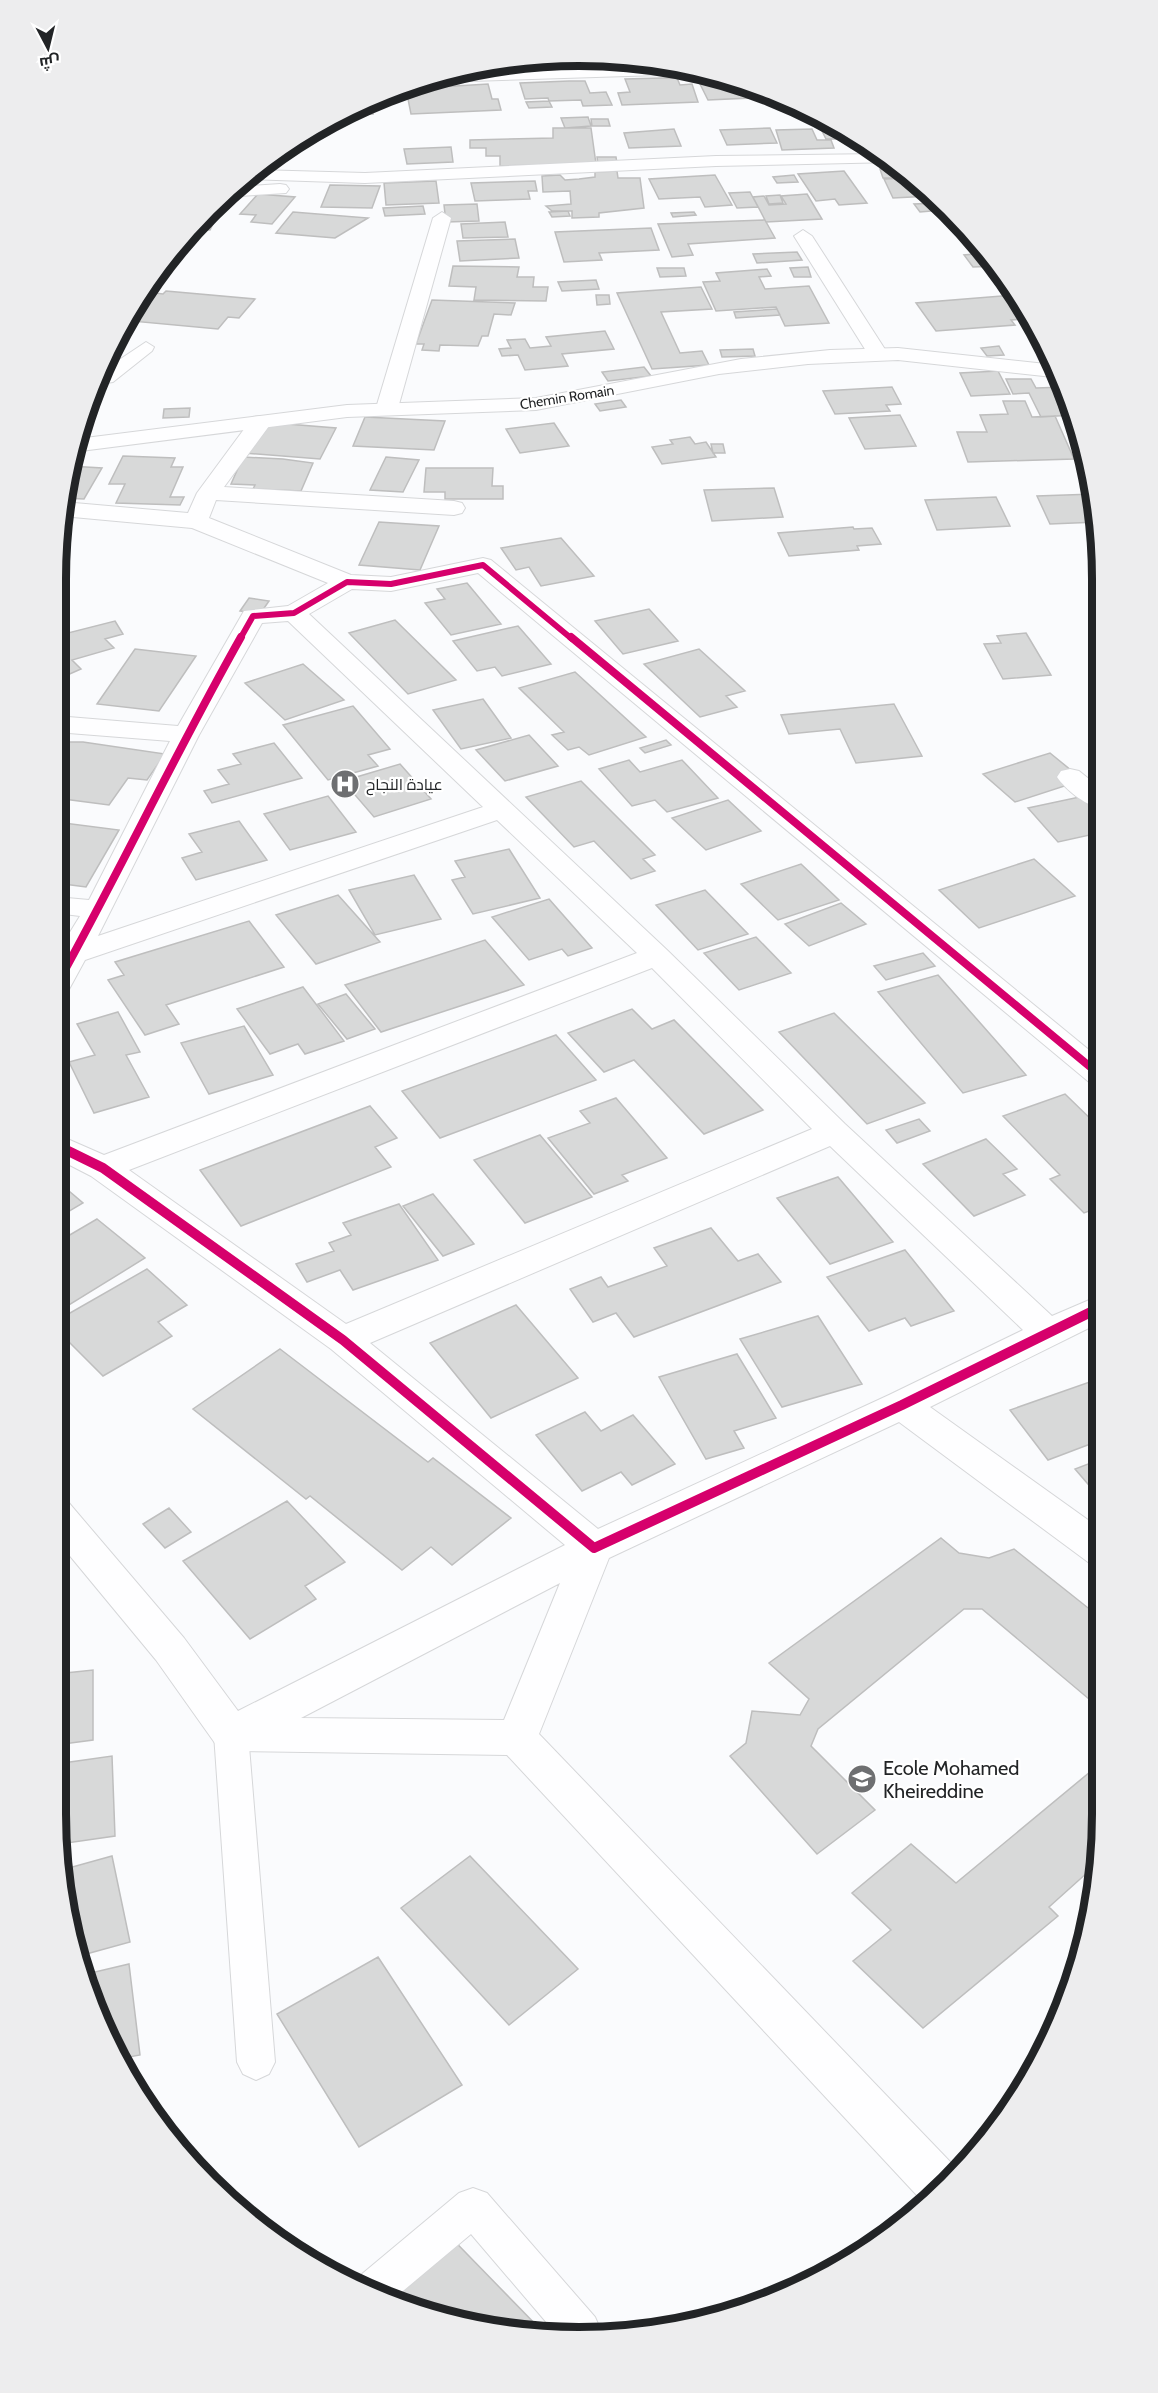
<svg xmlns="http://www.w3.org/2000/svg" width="1158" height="2393" font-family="Cabin,Cairo,sans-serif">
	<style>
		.building { fill: #d8d9d9; stroke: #bebebe; stroke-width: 1.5 }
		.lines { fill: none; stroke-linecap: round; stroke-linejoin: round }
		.service-casing { stroke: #d6d7d9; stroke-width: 2 }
		.minor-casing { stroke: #d6d7d9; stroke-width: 2 }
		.tertiary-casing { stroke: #d6d7d9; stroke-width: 2 }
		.service { fill: #fefeff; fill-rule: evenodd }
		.minor { fill: #fefeff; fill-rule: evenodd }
		.tertiary { fill: #fefeff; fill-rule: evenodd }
		.cycleway-far2-casing { stroke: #fff; stroke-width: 8 }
		.cycleway-far1-casing { stroke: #fff; stroke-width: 10 }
		.cycleway-casing { stroke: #fff; stroke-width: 14 }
		.cycleway-far2 { stroke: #d6006c; stroke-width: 6 }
		.cycleway-far1 { stroke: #d6006c; stroke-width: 8 }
		.cycleway { stroke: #d6006c; stroke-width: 10 }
		.labels { text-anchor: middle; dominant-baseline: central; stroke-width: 4.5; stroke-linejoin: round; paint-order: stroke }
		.far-street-label { font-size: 14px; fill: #222426; stroke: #fff }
		.poi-label { font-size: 16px; fill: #222426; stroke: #fff; text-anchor: start }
		.near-poi-label { font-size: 20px; fill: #222426; stroke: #fff; text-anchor: start }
		.rim { fill: none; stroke: #222426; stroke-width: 8 }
	</style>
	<rect width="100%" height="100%" fill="#fafbfd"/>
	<path class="building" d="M579,56l44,4 3,8 -57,2 -5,-13z
		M555,58l4,14 -93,3 -1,-6z
		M720,77l49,15 3,5 -64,3 -11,-22z
		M663,78h14l3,7 12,-1 6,18 -76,3 -4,-12 12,-1 -5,-13z
		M569,81h16l5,12 16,-1 6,13 -29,1 -2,-6 -32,1 -1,-3 -23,1 -5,-16z
		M488,84l4,15h6l3,11 -90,4 -5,-25z
		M371,99l2,15 -31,1z
		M549,101l3,6 -23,1 -3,-6z
		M785,105h11l13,8h-21z
		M588,117l3,9 -26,2 -4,-10z
		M591,119h17l2,7h-18z
		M818,123h9l42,24 -18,1 -5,-9h-20z
		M553,128h38l5,36 -96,2v-10h-14v-8h-16v-8l83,-2z
		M770,128l7,15 -50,2 -7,-15z
		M674,129l7,17 -52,2 -5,-15z
		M812,129l5,11h14l3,8 -52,2 -6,-20z
		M451,147l2,15 -46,2 -3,-15z
		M597,157h19l1,7h-19z
		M880,169h23l5,9h-25z
		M617,171l1,7h22l4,30 -45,5v4l-27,1v-7h-20l-6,-5 25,-2 -1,-13 -27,1 -1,-16 18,-1 5,5 14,-1 16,-2v-5z
		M844,171l23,32 -28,2 -4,-6 -19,2 -18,-27z
		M715,175l17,30 -27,2 -5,-10 -41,2 -10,-20z
		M794,175l4,7 -21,1 -4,-6z
		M912,178l18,18 -37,2 -9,-19z
		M436,181l3,22 -53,2 -2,-22z
		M535,181l2,10h-9l2,8 -55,2 -4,-18z
		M330,185l50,1 -8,22 -51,-1z
		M750,192l8,15 -21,1 -8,-15z
		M258,194l37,3 -23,27 -21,-2 5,-7 -16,-1z
		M807,194l15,25 -56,3 -13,-25 11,-1 5,9 17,-1 -5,-8z
		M780,195l3,8 -14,1 -3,-8z
		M223,197h3l-16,33h-18l17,-21z
		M937,203l7,7 -24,2 -6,-8z
		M477,204l2,17 -33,1 -2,-17z
		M423,206l2,8 -40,2 -2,-8z
		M568,211l2,5 -18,1 -3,-5z
		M293,212l75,6 -33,20 -59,-5z
		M694,212l2,3 -23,2 -2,-4z
		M765,220l10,18 -87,6 5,11 -21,2 -14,-33z
		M505,222l3,15 -45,1 -2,-14z
		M651,228l8,22 -60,3 3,7 -38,2 -9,-30z
		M515,239l4,19 -59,3 -3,-20z
		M797,252l5,8 -45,3 -4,-9z
		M987,253l11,13 -25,1 -9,-12z
		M453,266l66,1 -2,10h17l-1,10h15l-2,14 -72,-1 2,-13 -27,-1z
		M808,267l3,10h-17l-4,-9z
		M657,268h27l2,8 -26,1z
		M767,269l4,7 -12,1 6,12 44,-3 20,37 -44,3 -9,-19 -60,4 -13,-29 17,-1 -4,-8z
		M596,280l3,9 -37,2 -4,-9z
		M701,287l11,22 -51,3 19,41 22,-2 7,14 -57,4 -35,-76z
		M166,291l89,8 -16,19 -11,-1 -10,12 -87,-8 5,-6 -6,-1 4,-7 13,-15 16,2z
		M596,295h13l1,9 -13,1z
		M1014,295l14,24 -17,1 4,5 -79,6 -20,-28z
		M432,300l83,3 -4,12 -17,-1 -6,22h-6l-4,10 -38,-1 -1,6 -17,-1 2,-6h-8z
		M777,309l3,6 -44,3 -2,-6z
		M605,331l9,18 -52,5 6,12 -43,4 -7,-15 -16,1 -3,-7 12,-1 -4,-8 18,-1 5,9 21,-2 -5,-9z
		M999,346l5,9 -17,1 -6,-8z
		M753,349l2,7 -33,1 -2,-7z
		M644,367l7,9 -43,5 -6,-9z
		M998,371l12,23 -39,2 -11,-23z
		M1006,379h25l5,9 29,-1 8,28 -32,2 -12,-24 -16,1z
		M892,387l9,17 -15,1 4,6 -55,3 -12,-23z
		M621,400l5,7 -26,4 -5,-7z
		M1003,401h22l7,16 23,-1 19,43 -106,3 -11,-30h30l-7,-17 28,-1z
		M190,408l-1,9 -26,1 1,-9z
		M900,415l16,31 -51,3 -16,-31z
		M365,417l80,4 -11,29 -81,-4z
		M262,422l74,6 -16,31 -76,-6z
		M554,423l15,23 -49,7 -14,-24z
		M690,437l5,7 11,-2 10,15 -54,7 -10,-17 21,-3 -3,-4z
		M711,444h12l2,9h-12z
		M123,456l52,2 -4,9h12l-13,30h14l-4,8 -64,-2 9,-19h-16z
		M243,457l40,2 30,4 -12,28 -48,-2 2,-4 -24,-1z
		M386,457l33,3 -16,32 -33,-2z
		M69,466l33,2 -18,31 -21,-1z
		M426,468h67l-1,18h11v13h-58v-7h-21z
		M774,488l9,29 -71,4 -8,-31z
		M1094,494l4,28 -48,2 -13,-28z
		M996,497l14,29 -73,4 -12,-30z
		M379,522l60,4 -19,44 -61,-5z
		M853,527l1,2 18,-1 9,16 -24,2 2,4 -70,6 -11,-23z
		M561,538l33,38 -53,10 -12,-19 -13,3 -15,-22z
		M467,583l34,41 -50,11 -26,-32 20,-4 -8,-10z
		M249,598l20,3 -9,13 -20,-3z
		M649,609l29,32 -55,13 -28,-33z
		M395,620l61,60 -48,14 -59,-61z
		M115,621l8,13 -18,5 9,9 -42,12 9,9 -25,11v-44z
		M518,626l33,38 -49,12 -7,-9 -18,4 -24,-30z
		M1026,633l25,42 -48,4 -19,-35 17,-1 -4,-7z
		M135,649l61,7 -37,55 -62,-7z
		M699,649l46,42 -19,5 11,11 -37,10 -56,-53z
		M303,664l41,36 -59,20 -40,-37z
		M575,672l71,65 -57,18 -10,-8 -11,3 -16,-15 12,-3 -45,-44z
		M483,699l28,39 -50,11 -28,-39z
		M894,704l28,52 -66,7 -16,-34 -51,5 -8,-19z
		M353,706l37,43 -22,6 10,11 -50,14 -45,-55z
		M529,735l29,31 -53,15 -29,-31z
		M666,740l5,5 -26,8 -5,-5z
		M65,742h18l82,12 -18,26 -19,-2 -19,27 -53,-7v-50l3,1z
		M274,743l28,35 -90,25 -8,-12 25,-7 -11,-14 23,-6 -8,-10z
		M1050,753l33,27 -68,22 -32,-28z
		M629,760l11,12 42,-12 36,38 -51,14 -12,-12 -23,6 -33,-37z
		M400,764l31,35 -57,18 -31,-36z
		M581,781l74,74 -12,4 12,12 -24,8 -37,-38 -20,6 -48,-50z
		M328,796l28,36 -66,18 -26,-36z
		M1084,796l15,17v20l-41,9 -30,-34z
		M728,800l33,31 -55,19 -34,-32z
		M239,821l28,39 -71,20 -14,-22 20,-6 -13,-18z
		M56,822l63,8 -33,57 -30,-4z
		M509,849l31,49 -67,16 -21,-34 13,-3 -10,-16z
		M1034,859l41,37 -96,32 -40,-38z
		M801,864l38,36 -61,20 -37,-36z
		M414,875l27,44 -66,16 -26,-45z
		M705,890l43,44 -50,16 -42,-45z
		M338,895l42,47 -64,22 -40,-49z
		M549,899l43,49 -24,8 -6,-7 -33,11 -37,-43z
		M841,903l25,21 -57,22 -24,-22z
		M249,921l35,46 -118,38 13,19 -34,11 -37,-55 16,-5 -9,-13z
		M756,937l35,36 -52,17 -35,-37z
		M485,940l39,45 -143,47 -36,-47z
		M923,953l12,13 -49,14 -12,-14z
		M938,975l88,100 -63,18 -85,-101z
		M303,987l41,54 -39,13 -7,-10 -28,10 -33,-45z
		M346,994l29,35 -28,10 -29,-35z
		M632,1009l20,20 22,-9 89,90 -59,24 -70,-74 -30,12 -36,-39z
		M118,1012l22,40 -14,3 23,42 -55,16 -25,-51 26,-7 -18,-31z
		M834,1013l91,90 -58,21 -88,-92z
		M244,1026l29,49 -64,19 -28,-51z
		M556,1035l40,45 -156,58 -38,-47z
		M1065,1094l35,34v79l-16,6 -34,-34 10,-4 -57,-59z
		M616,1098l51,60 -45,17 6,6 -34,13 -46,-56 42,-15 -10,-12z
		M370,1106l27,32 -22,9 16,20 -150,59 -41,-56z
		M919,1119l11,12 -33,12 -11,-13z
		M540,1135l52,62 -67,26 -51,-63z
		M986,1139l31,30 -14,5 22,21 -51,21 -51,-52z
		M838,1177l55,65 -63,22 -53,-66z
		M56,1180l27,23 -27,16z
		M433,1194l41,50 -31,12 -40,-50z
		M399,1204l39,56 -85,30 -13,-20 -33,12 -11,-18 38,-13 -5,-8 22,-8 -8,-12z
		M97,1219l48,39 -89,55v-70z
		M711,1228l27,33 20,-7 23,28 -147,55 -18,-24 -23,9 -23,-33 31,-12 7,10 59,-21 -13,-18z
		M905,1250l49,61 -43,15 -6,-8 -36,13 -42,-54z
		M147,1269l40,36 -29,17 14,14 -69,40 -47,-47v-8z
		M516,1305l62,73 -87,40 -61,-75z
		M818,1316l44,68 -80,23 -42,-68z
		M280,1349l148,113 5,-4 78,60 -59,47 -21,-18 -29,23 -92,-74 -4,3 -113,-90z
		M737,1354l39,64 -42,13 10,17 -38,11 -47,-82z
		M1101,1378v62l-53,20 -38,-50z
		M585,1412l16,19 32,-16 42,49 -43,21 -11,-13 -39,19 -46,-56z
		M1101,1459v29l-7,3 -19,-22z
		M287,1501l58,61 -40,24 11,13 -66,40 -67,-78z
		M169,1508l22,24 -26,16 -22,-24z
		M941,1538l18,15 30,5 25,-9 88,70v91l-120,-101h-18l-146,120 -7,17 64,64 -58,44 -87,-98 16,-13 6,-32 48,4 9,-16 -40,-36z
		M56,1582h5l-1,63h-4z
		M93,1670v70l-37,5v-71z
		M112,1756l3,80 -55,8 -5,-30 1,-50z
		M1102,1762v52l-4,49 -49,44 9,9 -135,112 -70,-67 38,-31 -39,-37 59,-49 45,39z
		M112,1856l18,86 -51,14 -14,-87z
		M470,1856l108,113 -69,56 -108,-117z
		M378,1957l84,128 -103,62 -82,-133z
		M129,1964l11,91 -16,3 -41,-75 -1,-8z
		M432,2218l108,111 -63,-2 -99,-29 -19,-11z"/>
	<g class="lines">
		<g class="service-casing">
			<path id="service" d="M146,342l8,5 -2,4 -39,31 -19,3 4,-11z
				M231,1720l12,4 5,10 27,328 -6,12 -13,6 -13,-6 -6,-12 -23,-328 5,-10z
				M473,2188l14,5 108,124 6,14 -48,-1 -82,-96 -80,67 -37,-17 2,-5 103,-86z"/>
		</g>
		<g class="minor-casing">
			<path id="minor" d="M672,65l27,6 -7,3 -254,8 -7,-3 27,-8z
				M880,154l15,8 -179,4 -351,17 -120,-4 11,-9 109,3 351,-17z
				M280,184l6,1 3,4 -3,4 -63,4 12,-10z
				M442,212l9,6 -53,190 -3,5h-16l-3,-5 57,-190z
				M803,230l9,6 76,118 -3,4h-14l-3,-4 -74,-118z
				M261,416l8,1 3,5 -48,65 230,14 8,2 3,5 -3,5 -8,2 -238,-15 -7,18 142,57 40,2 92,-19 8,2 609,499v26l-11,-3 -611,-509 -87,18 -39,-2 -43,25 358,336 178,174 207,192 49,-21v27l-171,85 172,123v36l-14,-4 -189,-140 -290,136 -70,176 420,437 -34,33 -418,-449 -276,-4 -14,-5 -61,-86 -100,-121v-41l13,5 115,135 54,73 327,-166 -234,-196 -240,-173 -35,-18v-24l48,21 533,-202 -140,-133 -412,140 -18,33 -11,2v-40l24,-39 -24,-3v-16l33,3 81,-159 -114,-9v-16l122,10 66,-115 44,-5 40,-23 -136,-55 -130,-12 1,-14 125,11 9,-20 56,-76zM288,621l195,186 -385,129 101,-201 63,-112zM652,968l160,161 -466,195 -217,-154zM830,1146l193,184 -134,65 -291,134 -228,-186zM560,1583l-56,137 -203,-2z
				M1070,769l9,2 20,16v21c-15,-4 -33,-18 -42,-31l4,-6z"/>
		</g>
		<g class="tertiary-casing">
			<path id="tertiary" d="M898,348l157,17 7,13 -164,-18 -90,4 -89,10 -183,36 -189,7 -274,35 4,-13 270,-34 189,-7 205,-39 89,-9z"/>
		</g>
		<use href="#service" class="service"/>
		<use href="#minor" class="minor"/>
		<use href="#tertiary" class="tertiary"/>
		<g class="cycleway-far2-casing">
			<path id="cycleway-far2" d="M240,639l13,-23 41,-3 53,-31 44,2 92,-19 89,74"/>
		</g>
		<g class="cycleway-far1-casing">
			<path id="cycleway-far1" d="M571,637l529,438
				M56,986c64,-115 120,-234 185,-349"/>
		</g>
		<g class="cycleway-casing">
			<path id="cycleway" d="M56,1145l47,23 240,172 251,208 308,-143 199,-98"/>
		</g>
		<use href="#cycleway-far2" class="cycleway-far2"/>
		<use href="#cycleway-far1" class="cycleway-far1"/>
		<use href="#cycleway" class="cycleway"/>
	</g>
	<defs>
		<g id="hospital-disc" transform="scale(1.5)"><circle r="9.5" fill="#6e6f71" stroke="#fff"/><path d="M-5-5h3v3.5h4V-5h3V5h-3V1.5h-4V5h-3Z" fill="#fff"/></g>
		<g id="school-disc" transform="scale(1.5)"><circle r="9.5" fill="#6e6f71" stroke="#fff"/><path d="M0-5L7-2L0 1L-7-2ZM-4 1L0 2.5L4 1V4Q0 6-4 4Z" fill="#fff"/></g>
	</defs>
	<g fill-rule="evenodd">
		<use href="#hospital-disc" x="345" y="784"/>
		<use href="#school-disc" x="862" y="1779"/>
	</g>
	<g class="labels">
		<g class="far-street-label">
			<text transform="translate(567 397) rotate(-9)">Chemin Romain</text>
		</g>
		<g class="poi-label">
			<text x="366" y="784">عيادة النجاح</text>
		</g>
		<g class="near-poi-label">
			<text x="883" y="1768">Ecole Mohamed<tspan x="883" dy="23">Kheireddine</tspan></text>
		</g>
	</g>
	<path d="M0 0H1158V2393H0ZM579 66H579A513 513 0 0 1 1092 579V1814A513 513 0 0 1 579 2327H579A513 513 0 0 1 66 1814V579A513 513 0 0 1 579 66Z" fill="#ededee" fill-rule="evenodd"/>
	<path class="rim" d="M579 66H579A513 513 0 0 1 1092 579V1814A513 513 0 0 1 579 2327H579A513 513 0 0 1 66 1814V579A513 513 0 0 1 579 66Z"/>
	<g transform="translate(48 48) rotate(173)" stroke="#ffffff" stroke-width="4.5" paint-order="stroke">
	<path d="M0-4.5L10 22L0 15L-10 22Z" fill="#222426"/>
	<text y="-9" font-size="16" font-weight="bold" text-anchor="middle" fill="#222426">ش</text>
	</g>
</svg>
